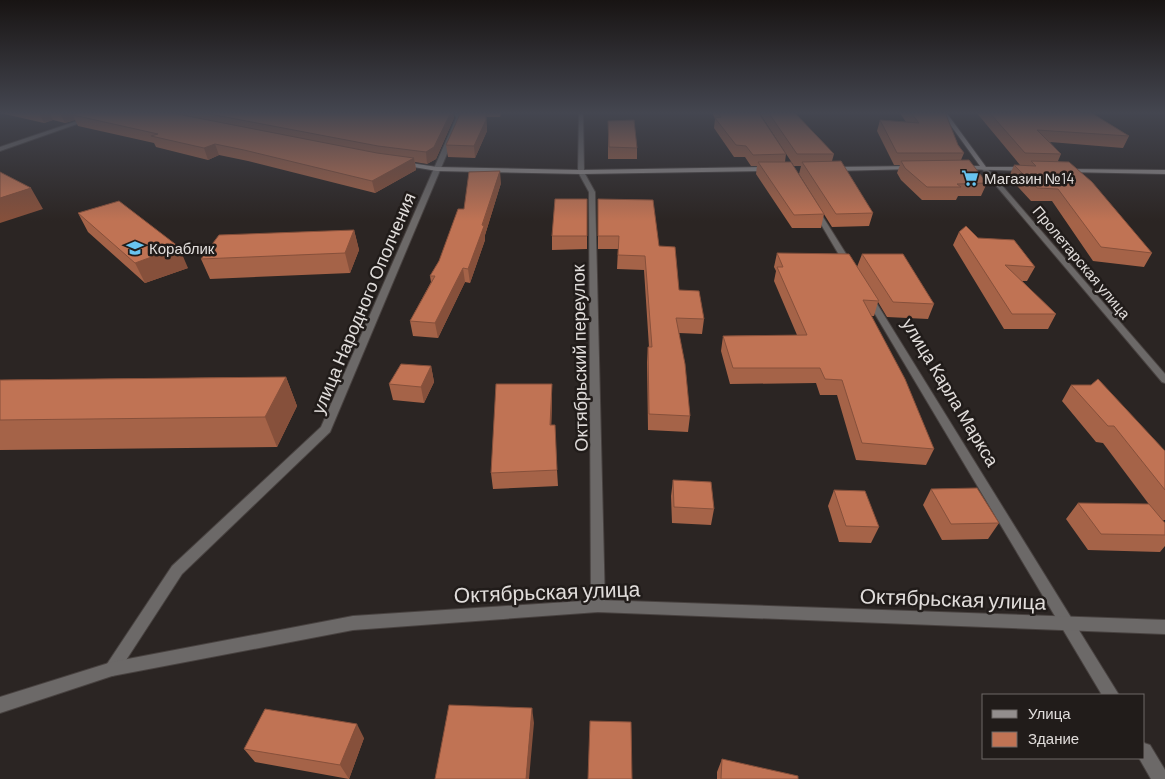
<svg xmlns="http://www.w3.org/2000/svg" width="1165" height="779" font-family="Barlow,sans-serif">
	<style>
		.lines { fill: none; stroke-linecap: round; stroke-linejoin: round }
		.minor-casing { stroke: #484240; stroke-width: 2 }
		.tertiary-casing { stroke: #484240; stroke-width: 2 }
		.secondary-casing { stroke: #484240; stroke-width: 2 }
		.minor { fill: #6c6968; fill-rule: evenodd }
		.tertiary { fill: #6c6968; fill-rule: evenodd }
		.secondary { fill: #938e8d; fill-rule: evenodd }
		.wall { fill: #a56348 }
		.shaded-wall { fill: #86503b }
		.building { fill: #c07354; stroke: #86503b }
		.labels { text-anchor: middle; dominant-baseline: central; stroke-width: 5; stroke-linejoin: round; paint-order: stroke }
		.far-poi-label { font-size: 15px; fill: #e1dddb; stroke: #211c1a; text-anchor: start }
		.far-street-label { font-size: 15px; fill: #e1dddb; stroke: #211c1a }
		.street-label { font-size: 18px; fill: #e1dddb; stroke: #211c1a }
		.near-street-label { font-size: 21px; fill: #e1dddb; stroke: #211c1a }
	</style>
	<rect width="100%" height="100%" fill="#2b2523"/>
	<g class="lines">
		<g class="minor-casing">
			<path id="minor" d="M104,112h7l-111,39v-4z
				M454,112h5l3,6 -132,314 -148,142 -65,100 -5,2 -5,-2 -3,-5 3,-5 65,-98 149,-139 135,-309z
				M579,112h4l1,60 11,20 10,414 -2,4 -5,2 -5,-2 -2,-4 -2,-414 -11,-20z
				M813,208l5,1 35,56 -1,2h-3l-4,-2 -33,-56z
				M870,296l4,3 245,396h-17l-236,-396z
				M1144,743l6,2 15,25v9h-14l-12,-21h5z"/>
		</g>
		<g class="tertiary-casing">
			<path id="tertiary" d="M982,167h4l179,207v9l-3,-1 -180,-213z
				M598,600l567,20v14l-567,-22 -245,18 -241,46 -112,37v-16l112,-35 241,-46z"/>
		</g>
		<g class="secondary-casing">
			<path id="secondary" d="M941,112h5l40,55h38l3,2 -3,2 -62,-2v-2l2,-1h16z
				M404,162l33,5 144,3 188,-3 3,2 -3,2 -188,3 -144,-3 -35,-6 -1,-1z
				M912,166l2,1v2l-80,2 -3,-2 3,-2z
				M1064,169l101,1v4l-99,-2 -3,-2z"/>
		</g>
		<use href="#minor" class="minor"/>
		<use href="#tertiary" class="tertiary"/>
		<use href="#secondary" class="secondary"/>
	</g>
	<path class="wall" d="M0,112h453l1,6 -18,41 -9,5 -12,-2 1,8 -41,23 -127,-32 -29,-6 -11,5 -52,-13 -2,-4 -76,-17 -3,-6 -10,3 -12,-3 -9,3 -44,-10z
		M461,112h41l-2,5h-14l1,14 -12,27 -27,-1 -2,-12z
		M712,112h46l28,42 -1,8 39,52 -3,14h-29l-36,-54 1,-8h-6l-6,-9h-11l-20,-29 1,-9z
		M759,112h35l40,42 -2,7 41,52 -4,13 -37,1 -33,-53 2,-8h-7z
		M899,112h46l13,33 6,8 -3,7 26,23 -6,13h-23l-2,4h-34l-21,-20 -4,-7 3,-8h-6l-17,-34 3,-11 26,2z
		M976,112h114l39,24 -6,12 -73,-6 11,12 -3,7 94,92 -8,14 -51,-6 -41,-60h-21l-22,-24 5,-12h6z
		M608,121l29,27v11h-29z
		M501,183l-16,52v5l-15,43 -5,-1 -27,56 -25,-2 -3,-15 21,-39 -1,-6 9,-15 25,-52z
		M587,199v50l-35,1v-14z
		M598,199l61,47 20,44 25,29 -2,15 -23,-1 11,83 -2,16 -40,-2 -1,-68 1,-15h1l-5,-77 -27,-1 1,-20h-20z
		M78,213l110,55 -43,15 -57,-51z
		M354,230l5,20 -9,23 -140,6 -9,-20z
		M959,232l19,6 57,29 -8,14h-5l34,33 -8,15h-44l-51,-84z
		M777,253l80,14 5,-13 72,50 -6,15 -41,-2 -9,-15 -4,14h-3l63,133 -8,16 -70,-5 -19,-65h-17l-4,-12 -86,1 -9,-33 2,-15 74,-1 -23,-54 2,-10 -2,-4z
		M431,366l3,16 -10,21 -31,-3 -4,-16z
		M286,377l11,29 -20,41 -277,3v-70z
		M552,384v15l-1,26 6,45 1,16 -65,3 -2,-16z
		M1071,385l94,66v69h-2l2,3v23l-5,6 -72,-2 -22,-31 12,-16 73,4 -48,-64 -7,-1 -34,-41z
		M673,480l41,29 -3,16 -39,-2 -1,-27z
		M931,489l68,34 -11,16 -46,1 -19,-35z
		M834,490l45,37 -8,16 -32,-1 -11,-36z
		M364,738l-15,41 -94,-17 -11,-13z
		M722,759l76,20h-81v-7z"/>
	<path class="shaded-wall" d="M40,112h9l4,8 -9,3 -5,-10z
		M61,112h37l-25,3 2,5 -10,3 -5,-10z
		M451,112h2l1,6 -18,41 -9,5 -1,-12z
		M486,112l1,19 -12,27 -1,-12z
		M215,144l4,11 -11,5 -4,-12z
		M414,158l2,12 -41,23 -3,-12z
		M500,171l1,12 -16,52v5l-15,43 -2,-14z
		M31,188l12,21 -43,14v-25z
		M354,230l5,20 -9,23 -5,-20z
		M179,247l9,21 -43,15 -10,-20z
		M463,268l2,14 -27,56 -3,-15z
		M431,366l3,16 -10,21 -3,-16z
		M286,377l11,29 -20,41 -12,-30z
		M552,384v15l-1,42 -1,-16z
		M532,708l2,15 -5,56h-3z
		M357,724l7,14 -15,41 -9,-14z"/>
	<path class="building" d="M81,112h86l210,41 37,5 -42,23 -128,-31 -29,-6 -11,4 -53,-12 7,-2 -85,-19z
		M199,112h252l-17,35 -8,5 -48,-6z
		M461,112h25v8l-12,26 -28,-1z
		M718,112h40l28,42 -33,1 -7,-9 -10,-1 -21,-27 6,-1z
		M768,112h26l40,42h-37z
		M910,112h35l13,33 6,8h-67l-17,-33 39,3z
		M989,112h101l39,24 -92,-6 24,24 -36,-1z
		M634,120l3,28 -28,-1 -1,-26z
		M969,160l18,23 -30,1 4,3h-34l-22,-19 -4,-7z
		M841,161l32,52 -37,1 -34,-52z
		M1031,161l38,1 23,20 60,71 -51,-6 -43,-58 -21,-1 -23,-23 22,1z
		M758,162h33l33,52 -30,1z
		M500,171l-18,54 2,1 -16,43 -5,-1 -28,55 -25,-2 25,-45h-5l9,-15 19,-52h6l5,-37z
		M0,172l31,16 -31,10z
		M555,199h32v37h-35z
		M598,199l55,1 6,46 16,1 4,43 20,1 5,28 -28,-1 9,46 5,52 -41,-2 -1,-67h4l-7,-91 -27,-1 1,-19h-21z
		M119,201l60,46 -44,16 -57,-50z
		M966,226l12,12 36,2 21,27 -30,-2 51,49h-44l-53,-82z
		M354,230l-9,23 -144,6 18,-24z
		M777,253l72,1 30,47 -16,-1 42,79 29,70 -72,-6 -20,-63 -17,-1 -5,-11h-87l-10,-32 84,-1 -30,-68h6z
		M862,254h41l31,50 -41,-2z
		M401,364l30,2 -10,21 -32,-3z
		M286,377l-21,40 -265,3v-40z
		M1098,379l67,72v39l-51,-64h-6l-37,-41h20z
		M496,384h56l-2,41h5l2,45 -66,3z
		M673,480l38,2 3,27 -40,-2z
		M977,488l22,35 -48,1 -20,-35z
		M834,490l31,1 14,36 -33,-1z
		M1078,503l71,1 16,19v12l-64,-1z
		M449,705l83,3 -6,71h-91z
		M265,709l92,15 -17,41 -96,-16z
		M590,721l41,1 1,57h-44z
		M722,759l76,17v3h-77z"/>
	<linearGradient id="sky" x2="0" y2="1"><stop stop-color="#181413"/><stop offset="0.51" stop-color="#444650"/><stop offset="1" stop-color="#444650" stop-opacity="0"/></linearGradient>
	<rect width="1165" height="221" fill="url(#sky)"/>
	<defs>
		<g id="supermarket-bare" transform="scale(1.35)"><path d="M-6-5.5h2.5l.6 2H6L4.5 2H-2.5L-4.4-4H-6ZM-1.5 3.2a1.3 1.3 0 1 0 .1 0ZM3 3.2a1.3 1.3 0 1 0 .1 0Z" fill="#68c4f0" stroke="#211c1a" stroke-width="2.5" paint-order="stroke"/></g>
		<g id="school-bare" transform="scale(1.35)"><path d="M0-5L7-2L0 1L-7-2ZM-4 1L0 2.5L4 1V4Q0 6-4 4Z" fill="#68c4f0" stroke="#211c1a" stroke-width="2.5" paint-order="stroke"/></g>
	</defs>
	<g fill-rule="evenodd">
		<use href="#supermarket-bare" x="970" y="178"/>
		<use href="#school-bare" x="135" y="248"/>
	</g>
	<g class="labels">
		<g class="far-poi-label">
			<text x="984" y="178">Магазин №14</text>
			<text x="149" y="248">Кораблик</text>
		</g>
		<g class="far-street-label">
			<text transform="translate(1082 262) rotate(50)">Пролетарская улица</text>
		</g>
		<g class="street-label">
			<text transform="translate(363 303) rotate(-67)">улица Народного Ополчения</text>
			<text transform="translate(579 358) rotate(-91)">Октябрьский переулок</text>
			<text transform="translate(951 392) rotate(59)">улица Карла Маркса</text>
		</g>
		<g class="near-street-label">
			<text transform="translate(547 591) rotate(-2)">Октябрьская улица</text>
			<text transform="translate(953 598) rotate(2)">Октябрьская улица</text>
		</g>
	</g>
	<rect x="982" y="694" width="162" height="65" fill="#211c1a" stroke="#6e6967"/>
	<rect x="992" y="710" width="25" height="8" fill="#938e8d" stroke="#6e6967"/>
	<text x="1028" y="719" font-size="15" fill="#e1dddb">Улица</text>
	<rect x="992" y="732" width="25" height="15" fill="#c07354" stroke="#6e6967"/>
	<text x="1028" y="744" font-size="15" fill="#e1dddb">Здание</text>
</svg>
